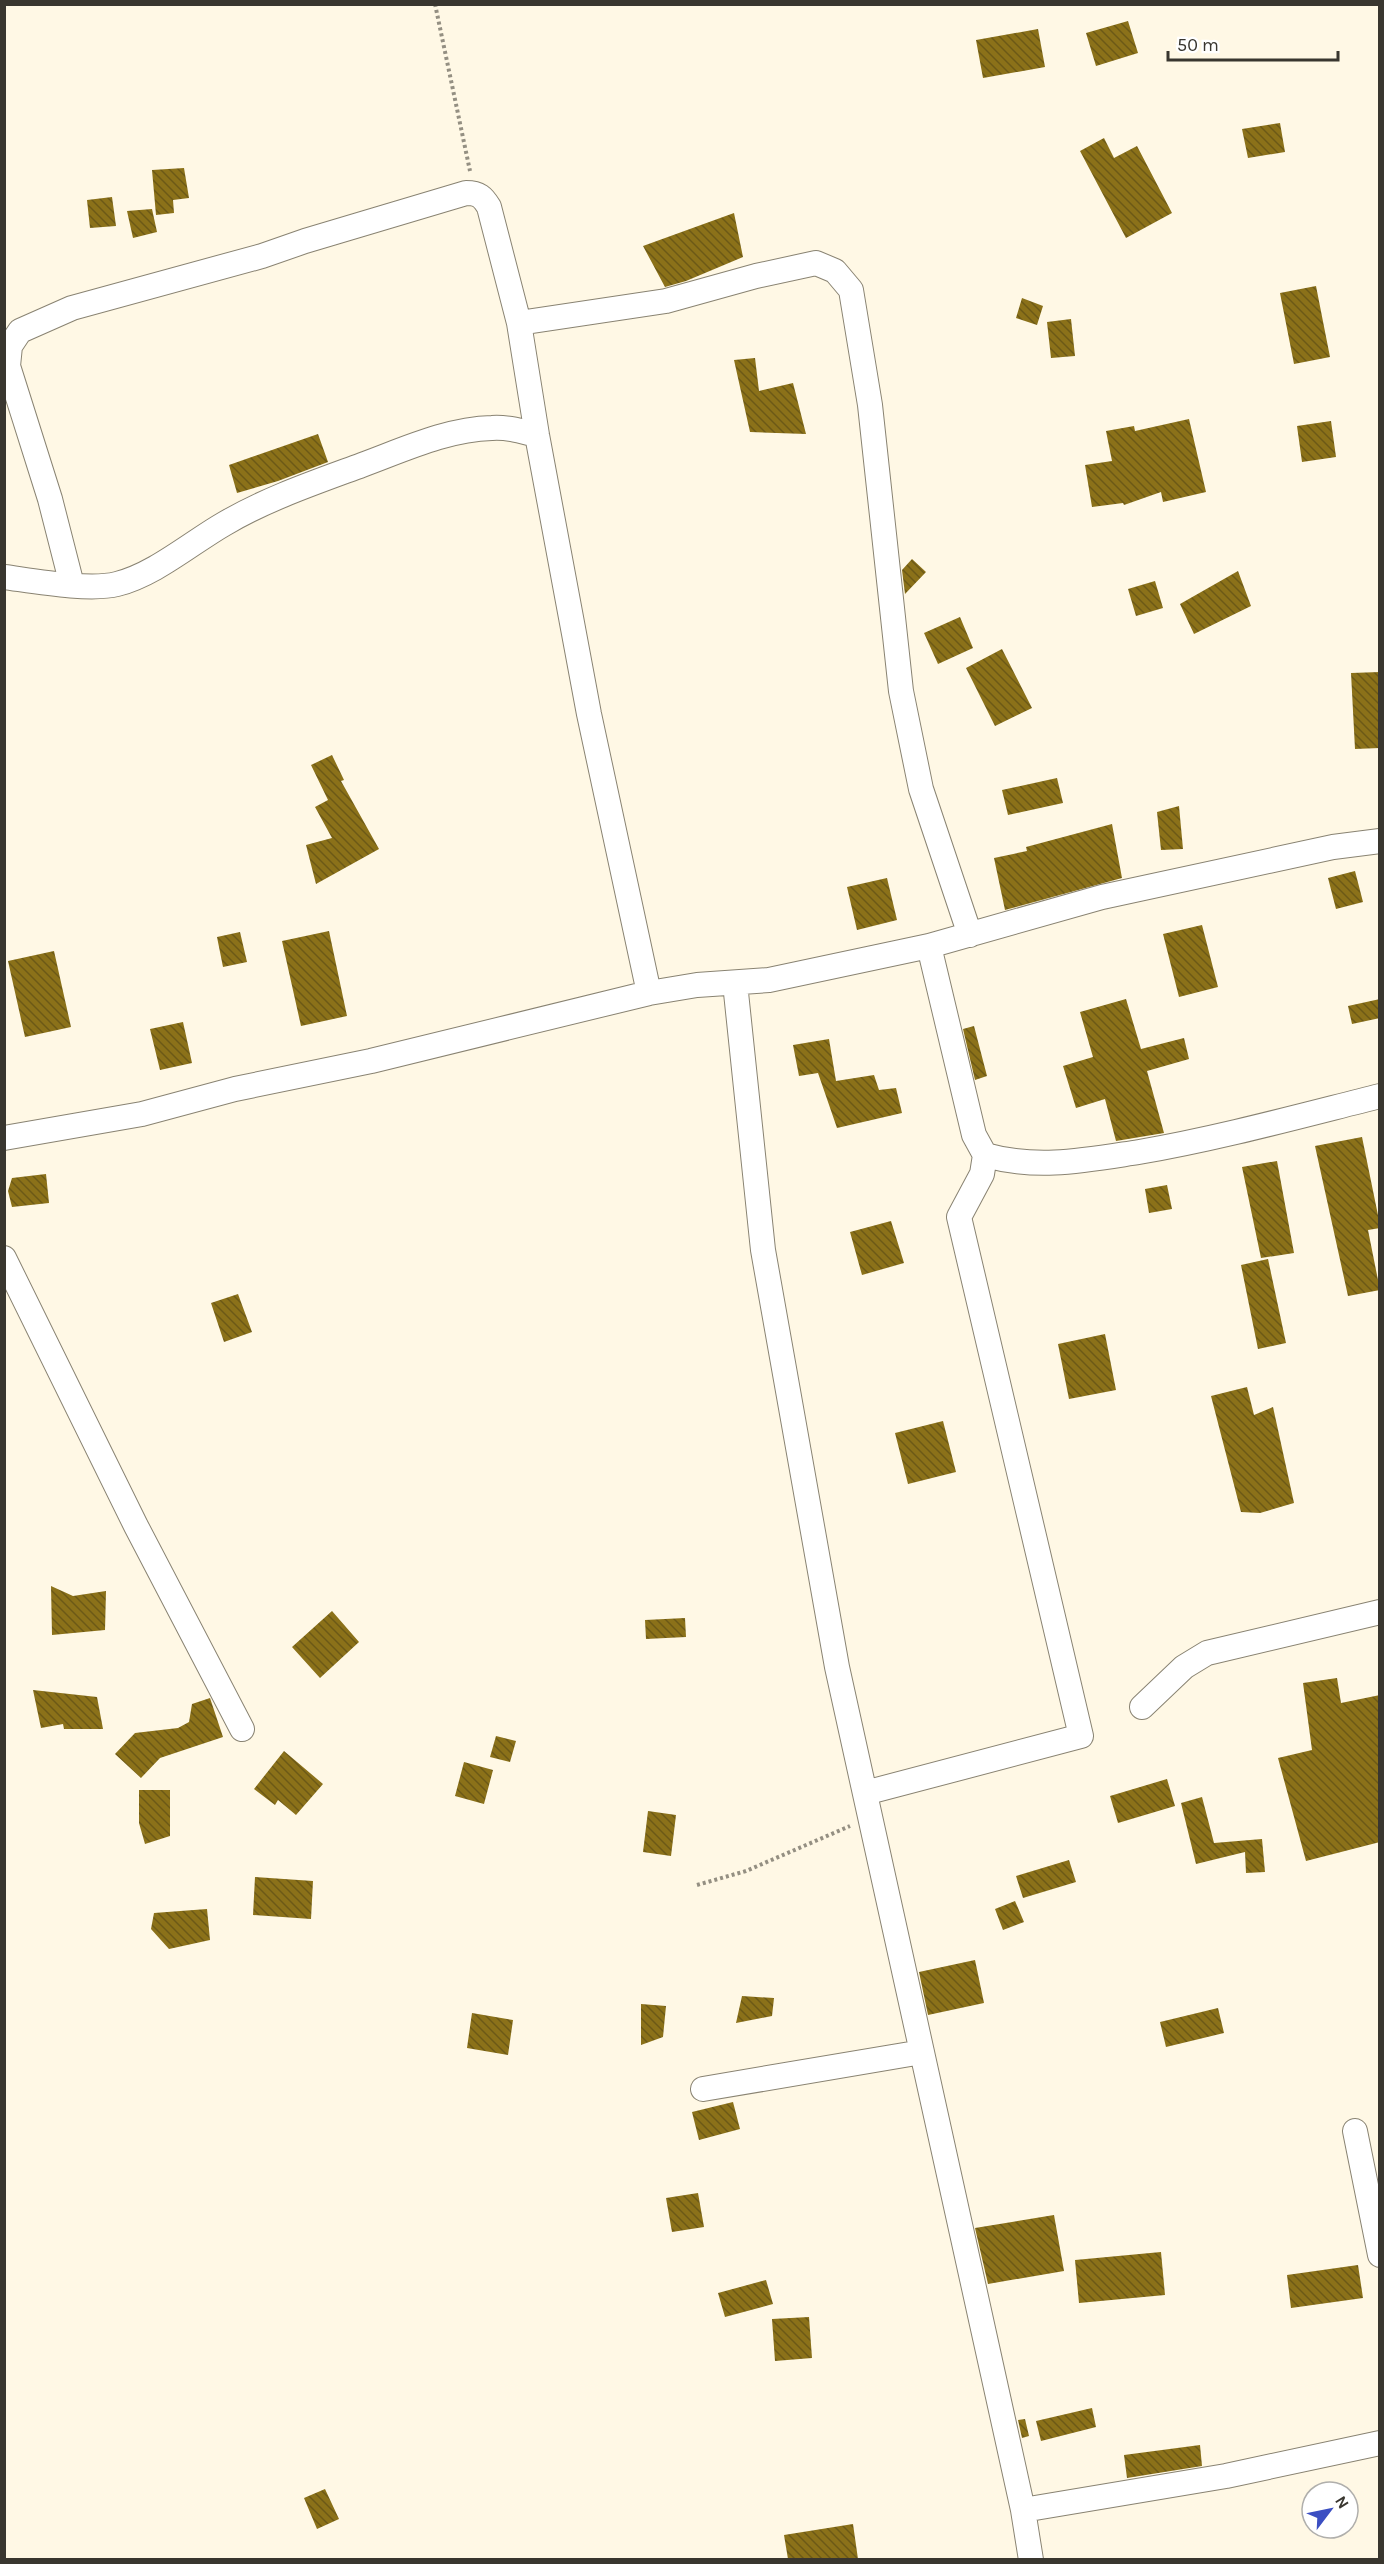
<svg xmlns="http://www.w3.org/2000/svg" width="1384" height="2564" font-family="Karla,sans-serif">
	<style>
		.building { fill: url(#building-back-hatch) }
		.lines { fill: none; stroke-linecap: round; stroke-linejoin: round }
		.minor-casing { stroke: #898372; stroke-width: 26 }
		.path { stroke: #948f82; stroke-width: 4; stroke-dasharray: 3 3; stroke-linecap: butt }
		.minor { stroke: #fff; stroke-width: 24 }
	</style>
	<defs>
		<pattern id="building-back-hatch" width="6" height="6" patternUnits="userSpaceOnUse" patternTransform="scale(1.5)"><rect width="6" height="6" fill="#8b7119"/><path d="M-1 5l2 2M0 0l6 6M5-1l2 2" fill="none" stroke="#6c5916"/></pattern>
	</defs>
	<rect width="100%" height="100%" fill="#fff8e5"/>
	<path class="building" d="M1128,21l10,32 -42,13 -10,-33z
		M1038,29l7,38 -62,11 -7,-38z
		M1280,123l5,29 -37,6 -6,-29z
		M1104,138l10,20 23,-12 35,67 -46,25 -46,-87z
		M184,168l5,30 -16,2 1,13 -18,2 -4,-45z
		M112,197l4,29 -26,2 -3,-28z
		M152,209l5,23 -24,6 -6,-27z
		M734,213l9,44 -57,24 -21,6 -22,-41z
		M1316,286l14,71 -36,7 -14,-71z
		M1022,298l21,8 -6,19 -21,-7z
		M1071,319l4,37 -24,2 -4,-36z
		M755,358l4,33 34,-8 13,51 -56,-2 -16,-72z
		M1189,419l17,73 -43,10 -2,-10 -37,13 -1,-2 -31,4 -7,-42 27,-4 -6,-30 28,-5 1,5z
		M1331,421l5,36 -34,5 -5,-36z
		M318,434l10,28 -50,19 -41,12 -8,-28z
		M912,559l14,13 -21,22 -3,-24z
		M1238,571l13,35 -57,28 -14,-30z
		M1155,581l8,27 -27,8 -8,-27z
		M960,617l13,31 -35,16 -14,-31z
		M1002,649l30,59 -37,18 -29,-58z
		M1380,672v76l-25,1 -4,-76z
		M332,755l12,25 -3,1 38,68 -63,35 -10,-39 26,-7 -17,-31 13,-7 -17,-35z
		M1057,778l6,25 -55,12 -6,-25z
		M1179,806l4,43 -22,1 -4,-38z
		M1112,824l10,54 -117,32 -11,-52 33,-7 -1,-4z
		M1355,871l8,31 -27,7 -8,-31z
		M887,878l10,42 -40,10 -10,-43z
		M1202,925l16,62 -39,10 -16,-63z
		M329,931l18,85 -46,10 -19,-85z
		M240,932l7,30 -24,5 -6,-30z
		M54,951l17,76 -46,10 -17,-76z
		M1126,999l15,50 43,-11 5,21 -42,12 17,62 -48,8 -11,-42 -29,9 -13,-42 30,-9 -13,-45z
		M1380,999v19l-28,6 -4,-18z
		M183,1022l9,41 -32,7 -10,-41z
		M974,1026l13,50 -12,4 -12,-51z
		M829,1039l7,42 38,-6 5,15 17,-2 6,25 -65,15 -19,-55 -19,3 -6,-31z
		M1362,1137l18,88v3l-12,2 12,60 -32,6 -33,-150z
		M1277,1161l17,92 -33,5 -19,-91z
		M46,1174l3,29 -37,4 -4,-16 4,-13z
		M1167,1185l5,24 -23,4 -4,-24z
		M891,1221l13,42 -42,12 -12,-43z
		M1268,1259l18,84 -28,6 -17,-84z
		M238,1294l14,38 -28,10 -13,-39z
		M1105,1334l11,56 -47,9 -11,-55z
		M1247,1387l7,28 19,-8 21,96 -34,10 -19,-1 -30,-116z
		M943,1421l13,51 -48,12 -13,-51z
		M51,1586l22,10 33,-5 -1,39 -53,5z
		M332,1611l27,31 -39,36 -28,-31z
		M685,1618l1,19 -40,2 -1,-19z
		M1337,1678l4,25 39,-8v147l-74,19 -28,-103 34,-8 -9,-67z
		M33,1690l64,7 6,32h-39l-1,-5 -22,4z
		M210,1698l13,39 -63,21 -19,20 -26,-24 20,-21 43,-5 11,-6 3,-18z
		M496,1736l20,5 -6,21 -20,-5z
		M284,1751l39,33 -27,31 -18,-15 -3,5 -21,-16z
		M464,1762l29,8 -9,34 -29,-8z
		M1167,1779l8,27 -57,17 -8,-27z
		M139,1790h31v46l-25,8 -6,-21z
		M1202,1797l12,46 48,-4 3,33 -19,1 -1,-21 -49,12 -15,-61z
		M648,1811l28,4 -5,41 -28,-4z
		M1069,1860l7,22 -53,16 -7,-22z
		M255,1877l58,4 -2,38 -58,-4z
		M1015,1901l9,21 -21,8 -8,-21z
		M207,1909l3,31 -41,9 -18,-20 3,-16z
		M975,1960l9,43 -56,12 -9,-43z
		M742,1996l32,2 -2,18 -36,7z
		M641,2004l25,2 -3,31 -22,8z
		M1218,2008l6,25 -58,14 -6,-25z
		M472,2013l41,7 -5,35 -41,-7z
		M733,2102l7,27 -41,11 -7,-28z
		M698,2193l6,34 -32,5 -6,-34z
		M1054,2215l10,56 -76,13 -13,-56z
		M1161,2252l4,43 -86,8 -4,-43z
		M1358,2265l5,33 -72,10 -4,-33z
		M766,2280l7,24 -48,13 -7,-24z
		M809,2317l3,41 -37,3 -3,-42z
		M1092,2408l4,19 -55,14 -5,-20z
		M1025,2419l4,17 -7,2 -4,-18z
		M1200,2445l2,21 -75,12 -3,-23z
		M325,2489l14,30 -22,10 -13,-31z
		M853,2524l5,35h-70l-4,-24z"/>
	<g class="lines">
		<g class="minor-casing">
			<path id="minor" d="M519,323l147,-22 90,-25 60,-13 19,8 16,19 19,115 31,286 20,98 49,146
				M4,577c30,4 85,14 113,7 37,-9 74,-41 107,-60 42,-25 92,-42 138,-59 41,-15 85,-36 130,-37 15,-1 30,3 45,7
				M72,585l-22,-86 -42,-133 2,-20 10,-15 52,-23 190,-52 43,-15 161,-48c13,0 17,4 23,14l30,116 18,112 52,279 60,279
				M929,946l45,189 11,20c53,15 101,5 154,-3 81,-14 161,-36 241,-56
				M735,983l28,267 74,417 186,843 8,50
				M4,1138l138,-24 93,-25 136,-28 278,-68 48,-8 72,-5 160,-34 173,-49 231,-50 47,-6
				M4,1258l132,268 106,203
				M1142,1707l42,-40 23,-14 173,-41
				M865,1793l216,-57 -122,-519 23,-43 3,-19
				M703,2089l219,-37
				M1355,2131l25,124
				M1023,2510l203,-34 154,-33"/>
		</g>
		<path class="path" d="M435,4l35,167
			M697,1885l49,-14 104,-45"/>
		<use href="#minor" class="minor"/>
	</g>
	<rect width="1384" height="2564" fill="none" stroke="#39362f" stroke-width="12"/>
	<g transform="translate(1330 2510) rotate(58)"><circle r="28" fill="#ffffff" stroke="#b0afac" stroke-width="1.5"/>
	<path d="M0-4.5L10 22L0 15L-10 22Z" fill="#3c4fc2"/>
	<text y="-9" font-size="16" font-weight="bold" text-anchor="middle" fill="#39362f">N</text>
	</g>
	<path d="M1168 51v9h170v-9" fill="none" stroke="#39362f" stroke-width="3"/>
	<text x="1177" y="51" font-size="18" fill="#39362f" stroke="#ffffff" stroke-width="4.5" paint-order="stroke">50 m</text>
</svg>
